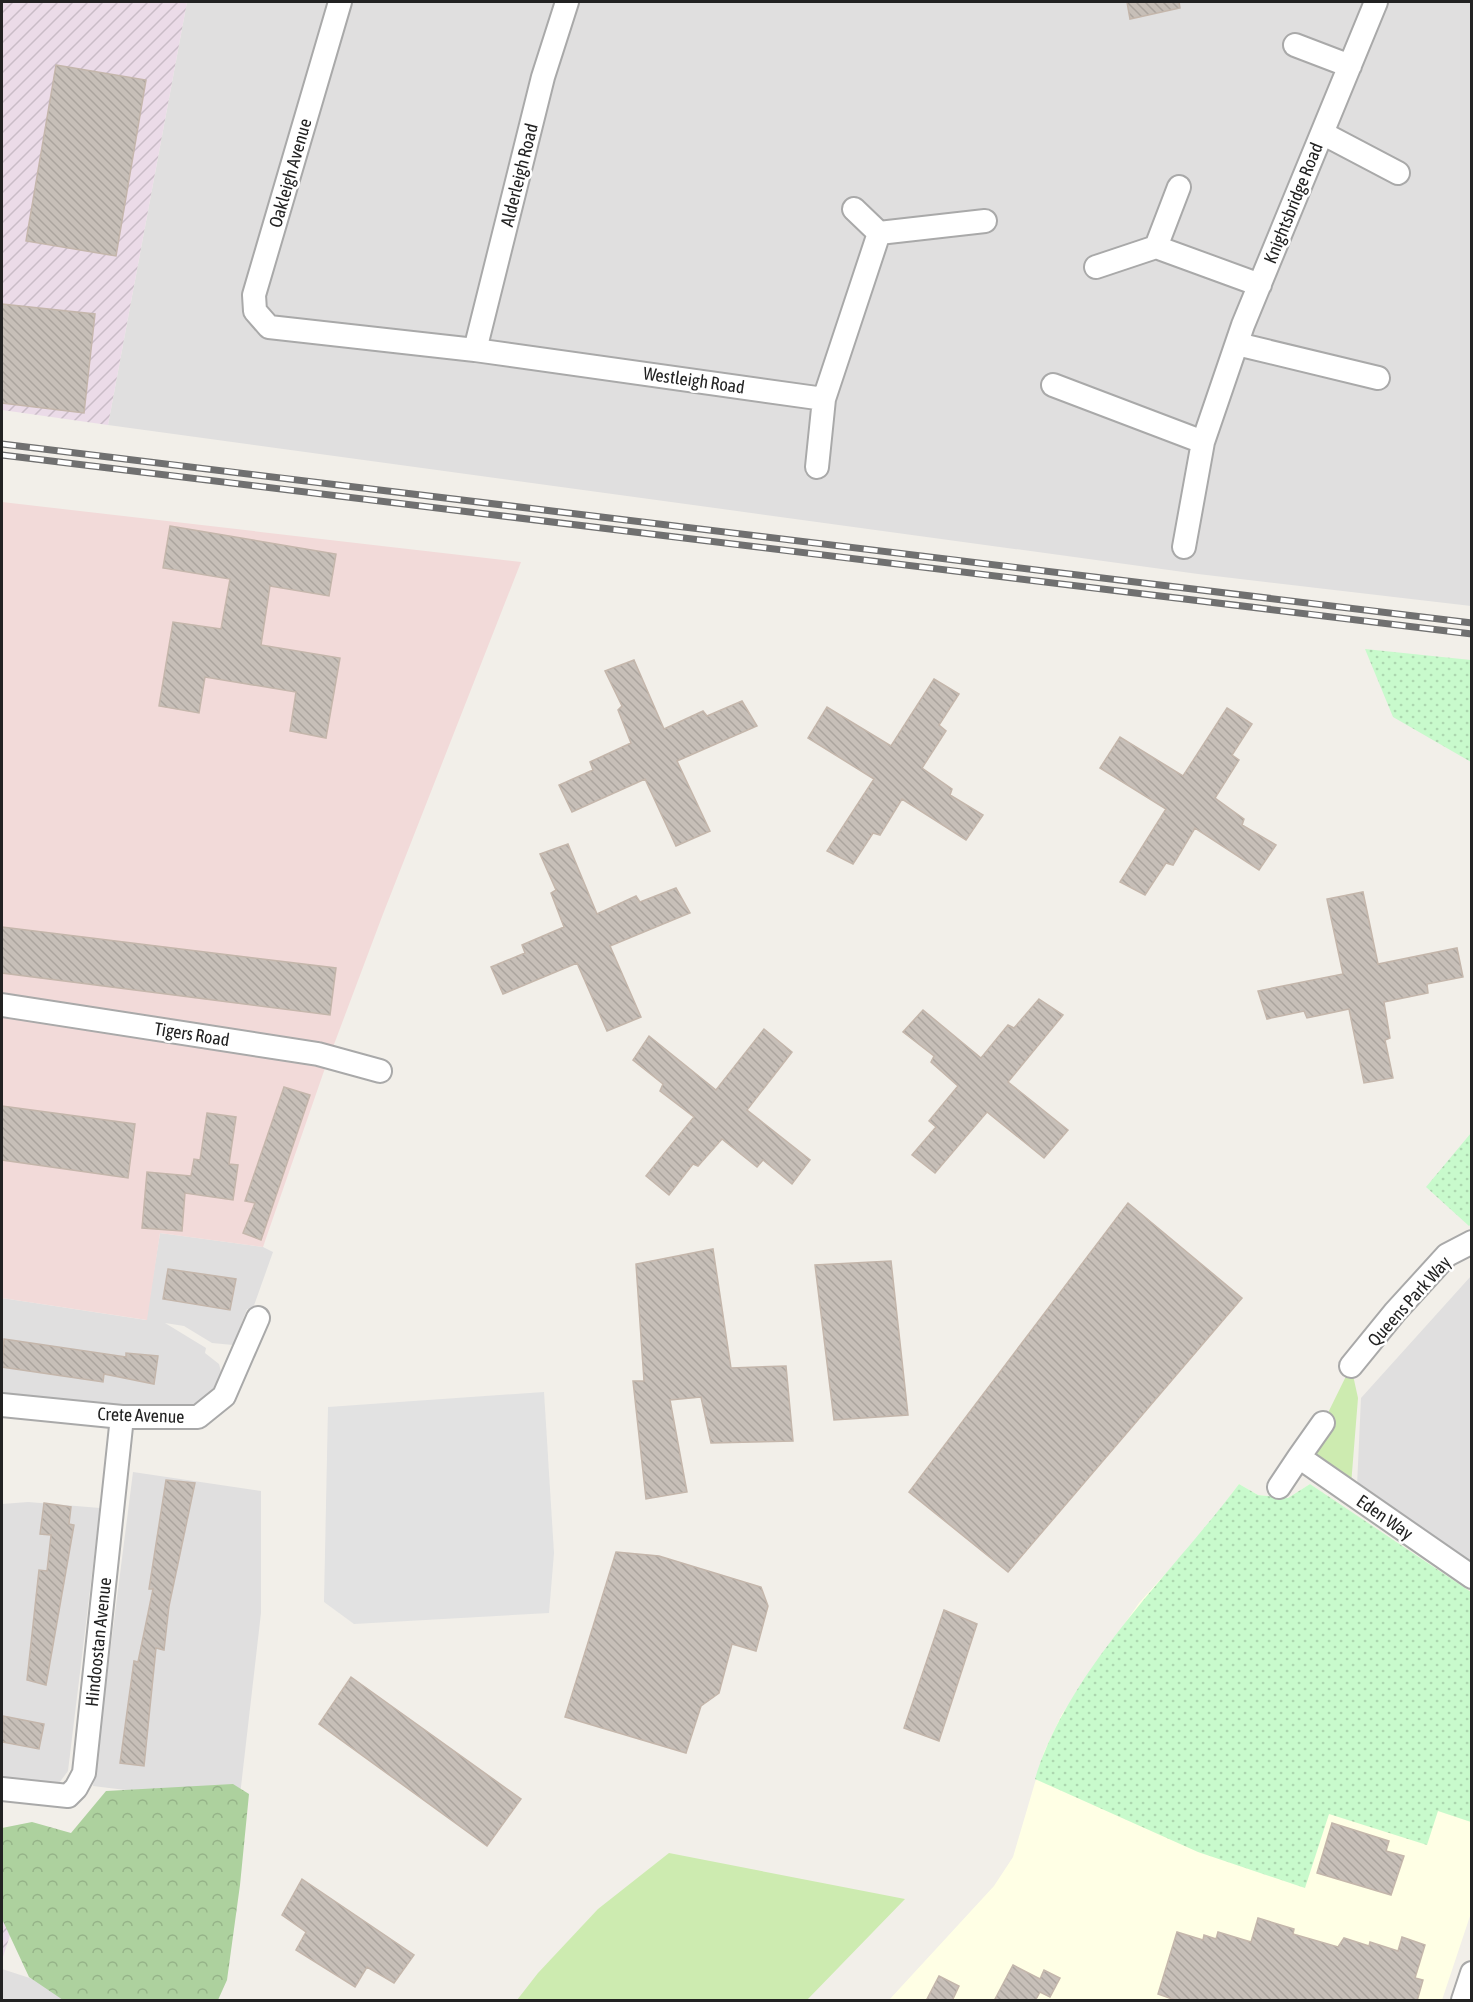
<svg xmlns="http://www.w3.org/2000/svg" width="1473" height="2002" font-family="'Asap Condensed',sans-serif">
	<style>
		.residential { fill: #e0dfdf }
		.commercial { fill: #f2dad9 }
		.industrial { fill: url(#industrial-furrows) }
		.education { fill: #ffffe5 }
		.grass { fill: #cdebb0 }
		.forest { fill: url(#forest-crowns) }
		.park { fill: url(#park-dots) }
		.parking { fill: #e2e2e2 }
		.building { fill: url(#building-back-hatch); stroke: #c4b6ab; stroke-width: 1.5 }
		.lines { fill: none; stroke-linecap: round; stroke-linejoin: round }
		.minor-casing { stroke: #a9a9a9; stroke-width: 26 }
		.minor { stroke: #fff; stroke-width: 22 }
		.rail-casing { stroke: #707070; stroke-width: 7 }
		.rail { stroke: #fff; stroke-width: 4.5; stroke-dasharray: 14; stroke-linecap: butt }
		.labels { text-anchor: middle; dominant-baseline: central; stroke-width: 5; stroke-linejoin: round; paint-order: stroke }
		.street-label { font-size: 18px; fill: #222; stroke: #fff }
	</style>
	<defs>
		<pattern id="industrial-furrows" width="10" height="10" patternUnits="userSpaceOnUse" patternTransform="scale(1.5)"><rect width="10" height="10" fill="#ebdbe8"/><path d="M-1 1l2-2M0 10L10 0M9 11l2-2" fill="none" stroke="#c9bcc7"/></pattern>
		<pattern id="forest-crowns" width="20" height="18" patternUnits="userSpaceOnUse" patternTransform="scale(1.5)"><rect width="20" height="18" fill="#add19e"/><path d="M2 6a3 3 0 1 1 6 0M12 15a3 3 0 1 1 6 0" fill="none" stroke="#95b388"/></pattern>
		<pattern id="park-dots" width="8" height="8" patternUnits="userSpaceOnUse" patternTransform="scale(1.5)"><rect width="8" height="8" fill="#c8facc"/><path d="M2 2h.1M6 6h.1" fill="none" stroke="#acd6af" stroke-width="1.8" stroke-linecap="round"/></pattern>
		<pattern id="building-back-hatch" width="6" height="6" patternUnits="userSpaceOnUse" patternTransform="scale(1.5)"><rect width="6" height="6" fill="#c7bfb8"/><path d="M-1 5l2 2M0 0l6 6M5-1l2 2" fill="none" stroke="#aba49e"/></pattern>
	</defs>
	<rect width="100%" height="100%" fill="#f2efe9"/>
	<path class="residential" d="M187,2h1284v604l-273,-32 -1090,-149z
		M160,1233l103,14 10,5 -21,59 -5,-2 -14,36 -21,-2 -28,-17 -19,-3 41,25 -1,5 14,11 3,11 -6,14 -27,19 -68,-2 -119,-13v-95l144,22z
		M1471,1276v289l-114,-79 4,-88z
		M133,1472l128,19v122l-22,191 -146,-18z
		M28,1502l72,6 -32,263 -12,16 -54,-8v-275z
		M2,1969l71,23 -3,8h-68z"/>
	<path class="commercial" d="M2,502l519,60 -138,352 -59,157 -61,176 -103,-14 -13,87 -145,-22z"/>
	<path class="industrial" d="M2,2h185l-79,423 -106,-15z
		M2,1895l19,6 -18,56h-1z"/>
	<path class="education" d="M1239,1484l19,11 30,3 22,-14 161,108v321l-29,87h-553l105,-114 19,-29 31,-105 18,-38 77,-111 65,-72z"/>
	<path class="grass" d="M1351,1366l7,32 -7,87 -52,-28 24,-34z
		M669,1853l236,46 -98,101h-290l21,-27 60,-64z"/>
	<path class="forest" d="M233,1784l16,10 -9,91 -13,95 -9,20h-155l-34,-23 -27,-58v-91l30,-6 39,11 35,-42z"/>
	<path class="park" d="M1365,649l106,11v102l-78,-45z
		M1471,1133l1,90 -3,3 -43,-39z
		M1239,1484l19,11 30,3 22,-14 161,108v230l-33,-11 -11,34 -98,-31 -24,74 -107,-36 -163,-73c34,-111 136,-204 204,-295z"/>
	<path class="parking" d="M544,1392l10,161 -5,60 -195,11 -30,-22 4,-195z"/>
	<path class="building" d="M1127,2h52l1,6 -50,11z
		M56,65l90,15 -30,176 -90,-15z
		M2,304l93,10 -11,99 -82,-10z
		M170,526l166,28 -7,42 -59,-10 -9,59 79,13 -14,80 -36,-7 6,-39 -91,-15 -6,36 -40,-7 14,-84 48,7 9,-50 -67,-11z
		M634,660l30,69 39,-18 4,5 35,-15 15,25 -80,35 33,70 -34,15 -31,-67 -73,33 -13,-27 34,-15 -3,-8 41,-19 -13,-33 4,-4 -17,-35z
		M934,679l25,15 -20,31 7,6 -24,37 30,21 -2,6 33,20 -17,25 -64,-41 -22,36 -7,-2 -20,31 -26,-13 47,-72 -66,-41 19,-31 64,39z
		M1227,708l25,16 -20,31 7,5 -24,38 29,21 -2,6 34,20 -17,25 -64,-42 -22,37 -7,-2 -21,32 -25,-13 46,-73 -66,-41 20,-31 63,39z
		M568,844l29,70 39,-18 4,6 36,-14 14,25 -80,33 31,71 -34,14 -30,-68 -74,31 -12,-27 34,-14 -3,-8 42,-18 -13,-34 5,-3 -16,-36z
		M1363,892l15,72 79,-16 6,29 -36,7 1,9 -44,9 6,36 -5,2 8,38 -29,5 -15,-74 -42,9 -3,-7 -37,8 -9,-28 85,-17 -16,-75z
		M2,927l334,41 -6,47 -328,-42z
		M1039,999l24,16 -55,67 60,48 -24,28 -57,-46 -52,61 -23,-18 24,-28 -7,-6 29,-35 -27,-24 3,-6 -31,-24 20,-22 58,48 27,-33 6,3z
		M764,1029l28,23 -45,58 63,50 -18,24 -29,-24 -6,7 -35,-28 -24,27 -5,-2 -24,31 -23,-19 48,-59 -34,-26 3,-7 -30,-24 16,-24 67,54z
		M284,1087l26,8 -49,145 -18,-7 12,-30 -10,-2z
		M2,1106l133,18 -7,54 -126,-18z
		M207,1113l29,4 -7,47 9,1 -5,35 -48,-7 -3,38 -40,-3 5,-56 44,4 3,-17 6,1z
		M1128,1203l114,95 -234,274 -99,-80z
		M713,1249l18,119 55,-2 7,75 -82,2 -10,-46 -31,3 17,92 -41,7 -13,-118h11l-8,-117z
		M891,1261l17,154 -74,5 -19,-155z
		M168,1269l68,10 -6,31 -67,-11z
		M4,1339l122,18v-4l32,3 -4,28 -50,-10 -1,8 -101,-15z
		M166,1480l29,3 -26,123 -5,44 -8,-2 -12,118 -24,-3 14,-102 4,1 15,-73h-4z
		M44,1503l27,4 -2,17 5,1 -28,160 -19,-5 12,-110 8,1 4,-36 -11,-1z
		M616,1552l43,4 102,31 7,19 -12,45 -24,-7 -13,49 -18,13 -15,47 -121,-36z
		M944,1610l33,14 -38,117 -35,-13z
		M351,1677l170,122 -34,47 -168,-122z
		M3,1716l41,8 -5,25 -37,-7z
		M1332,1823l57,18 -3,10 18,5 -13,39 -74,-22z
		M302,1879l112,76 -20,28 -27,-16 -12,20 -59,-37 10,-18 -24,-17z
		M1258,1918l36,11 -1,5 45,13 6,-9 25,8 1,-4 28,9 4,-14 23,8 -10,33 8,2 -6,21h-239l-20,-7 19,-62 26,8 1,-5 12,4 2,-7 33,10z
		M1013,1965l27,14 4,-9 16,8 -10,19 -10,-5 -5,9h-41z
		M939,1976l20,10 -7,15h-26z"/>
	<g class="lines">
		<g class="minor-casing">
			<path id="minor" d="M340,2l-86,293 1,16 14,16 206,23 349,49 55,-166 106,-12
				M1295,45l55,21
				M1322,133l76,40
				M854,209l25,24
				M1156,247l104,38
				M1096,267l60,-20 23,-60
				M1237,344l141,34
				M475,350l68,-273 24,-75
				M1053,385l150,57
				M817,467l7,-68
				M1184,547l19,-105 40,-117 133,-323
				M2,1005l316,49 62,17
				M1351,1366l44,-54 52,-57 25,-13
				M2,1405l120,12h76l26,-21 34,-78
				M1323,1423l-24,34 173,120
				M1279,1487l20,-30
				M2,1789l66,7 8,-8 8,-15 38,-356
				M1463,2000l9,-27"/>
		</g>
		<use href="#minor" class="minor"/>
		<g class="rail-casing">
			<path id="rail" d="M2,444l1470,179
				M2,455l1470,179"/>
		</g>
		<use href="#rail" class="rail"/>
	</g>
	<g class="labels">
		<g class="street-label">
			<text transform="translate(290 173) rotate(-74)">Oakleigh Avenue</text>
			<text transform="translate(519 175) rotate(-76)">Alderleigh Road</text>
			<text transform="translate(1293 203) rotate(-68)">Knightsbridge Road</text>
			<text transform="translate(694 380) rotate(8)">Westleigh Road</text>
			<text transform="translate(192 1034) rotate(9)">Tigers Road</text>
			<text transform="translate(1409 1301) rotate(-48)">Queens Park Way</text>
			<text transform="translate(141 1415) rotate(2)">Crete Avenue</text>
			<text transform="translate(1385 1517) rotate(35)">Eden Way</text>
			<text transform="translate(98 1642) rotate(-84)">Hindoostan Avenue</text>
		</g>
	</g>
	<rect width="1473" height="2002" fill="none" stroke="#222222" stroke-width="6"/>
</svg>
